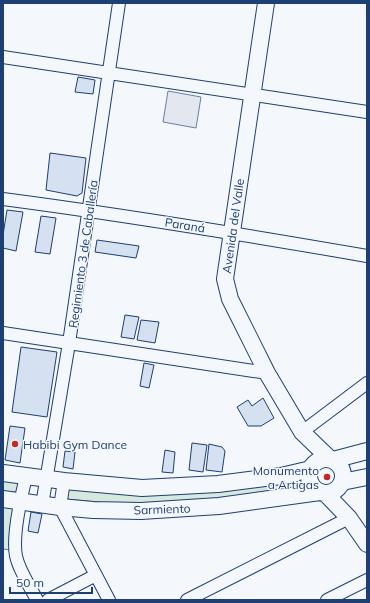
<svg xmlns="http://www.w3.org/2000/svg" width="370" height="603" font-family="Mulish,sans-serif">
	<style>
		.green { fill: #d7e8df; stroke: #687fa3 }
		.parking { fill: #e3e8f0; stroke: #687fa3 }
		.building { fill: #d5e0f0; stroke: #1d3f73 }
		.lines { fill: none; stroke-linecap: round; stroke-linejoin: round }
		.minor-casing { stroke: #1d3f73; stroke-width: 14 }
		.major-casing { stroke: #1d3f73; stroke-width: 18 }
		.minor { stroke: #f4f7fb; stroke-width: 12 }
		.major { stroke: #f4f7fb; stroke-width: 16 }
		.poi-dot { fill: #c62828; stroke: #f4f7fb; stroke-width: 1.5 }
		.labels { text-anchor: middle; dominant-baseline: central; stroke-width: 3; stroke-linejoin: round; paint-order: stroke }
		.street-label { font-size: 12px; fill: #1d3f73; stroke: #f4f7fb }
		.poi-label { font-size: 12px; fill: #1d3f73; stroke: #f4f7fb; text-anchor: start }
	</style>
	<rect width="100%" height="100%" fill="#f4f7fb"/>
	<path class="green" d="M3,479l16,4 -2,9h-14z
		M281,484v3l-5,6 -135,13 -75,-7 2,-10z
		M3,502l10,2 4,47 -14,-2z"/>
	<path class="parking" d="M168,91l33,6 -5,31 -33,-6z"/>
	<path class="building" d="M78,77l17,3 -2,14 -18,-2z
		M50,153l36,5 -4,35 -5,3 -31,-6z
		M7,210l16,2 -7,39 -13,-3v-13z
		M41,216l15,2 -6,36 -15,-2z
		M97,240l42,6 -3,12 -41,-6z
		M125,315l14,2 -5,22 -13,-2z
		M141,320l18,2 -4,21 -18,-3z
		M21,347l36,5 -10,65 -35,-5z
		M144,363l10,2 -5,23 -9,-2z
		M263,398l11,20 -13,8h-13l-11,-19 11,-7 4,6z
		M10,426l15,2 -5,35 -15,-3z
		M192,443l15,2 -4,27 -14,-2z
		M209,444l13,3 3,4 -3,21 -16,-2z
		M165,450l10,2 -2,21 -11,-1z
		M65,451l10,1 -2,17 -10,-2z
		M31,512l11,2 -4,19 -10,-2z"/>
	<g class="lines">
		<g class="minor-casing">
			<path id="minor" d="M3,57l364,55
				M3,199c122,16 243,36 364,57
				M3,333l264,40
				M302,432l65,-49
				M26,477c-5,20 -14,58 -10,79 3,15 14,30 21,44
				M64,481l-4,26 49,93
				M42,505l27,-162 50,-340
				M48,600l48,-25
				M187,600l162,-82
				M327,600l40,-20"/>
		</g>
		<g class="major-casing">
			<path id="major" d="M266,3l-41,276 5,20 37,74 35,59 28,27
				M309 476a17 17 0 1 1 34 0a17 17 0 1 1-34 0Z
				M333,460l34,-9
				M3,473l61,8 78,7 76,-4 63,-8 30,-7
				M342,482l25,-5
				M325,493l24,25 18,26
				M3,499l57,8 33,3 48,1 78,-5 101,-14"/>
		</g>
		<use href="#minor" class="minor"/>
		<use href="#major" class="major"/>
	</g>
	<g class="poi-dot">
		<circle cx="15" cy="444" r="4"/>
		<circle cx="327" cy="477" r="4"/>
	</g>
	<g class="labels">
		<g class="street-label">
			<text transform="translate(185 225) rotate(9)">Paraná</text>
			<text transform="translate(233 226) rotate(-82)">Avenida del Valle</text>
			<text transform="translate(83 254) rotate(-82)">Regimiento 3 de Caballería</text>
			<text transform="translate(162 509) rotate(-2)">Sarmiento</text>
		</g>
		<g class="poi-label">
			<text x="23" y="444">Habibi Gym Dance</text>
			<text x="319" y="470" text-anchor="end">Monumento<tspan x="319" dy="14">a Artigas</tspan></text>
		</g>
	</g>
	<rect width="370" height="603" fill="none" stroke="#1d3f73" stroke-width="8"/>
	<path d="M10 587v6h82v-6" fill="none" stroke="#1d3f73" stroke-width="2"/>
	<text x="16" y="587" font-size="12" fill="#1d3f73" stroke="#f4f7fb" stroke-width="3" paint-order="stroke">50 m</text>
</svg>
